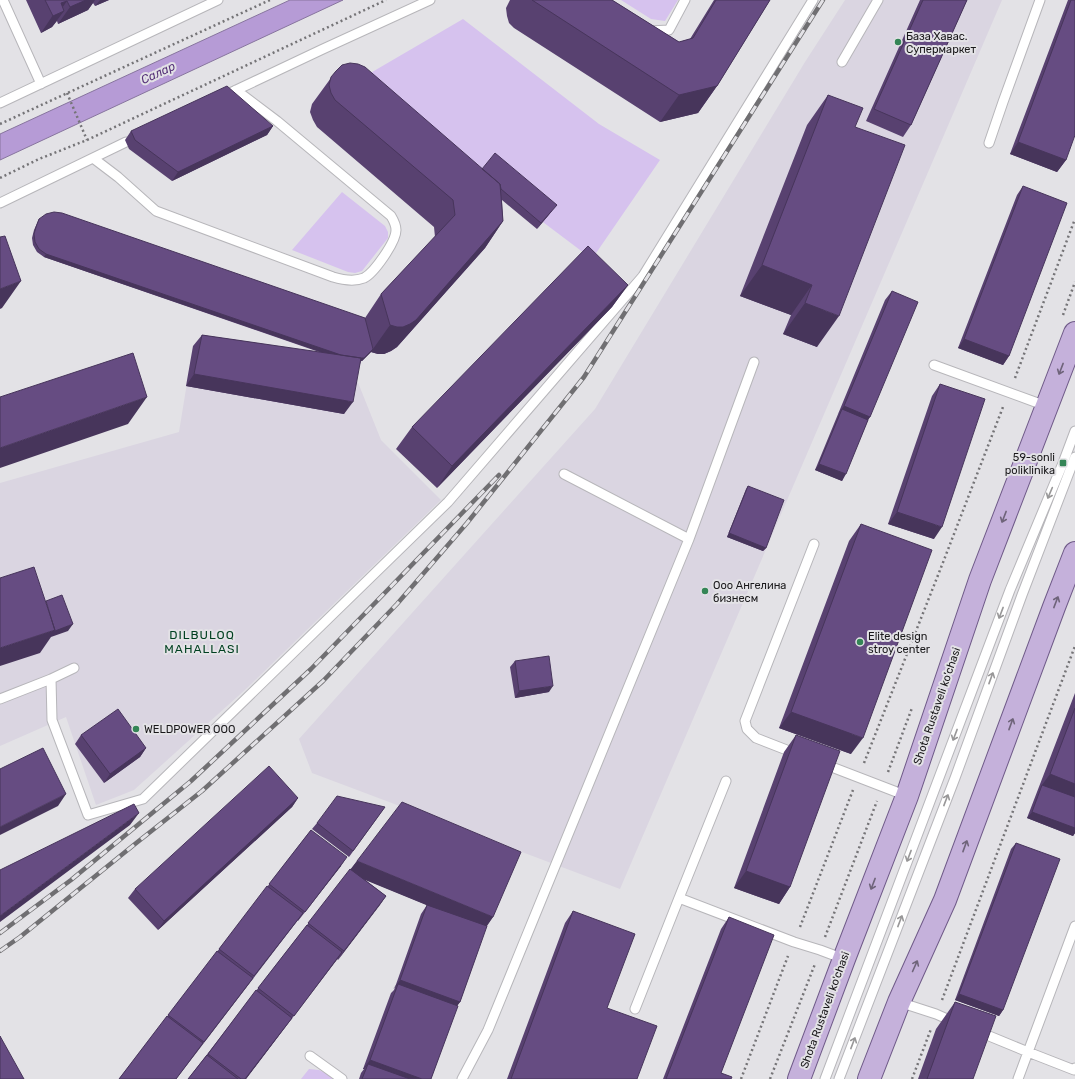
<svg xmlns="http://www.w3.org/2000/svg" width="1075" height="1079" font-family="Rubik,sans-serif">
	<style>
		.built { fill: #dad5e1 }
		.green { fill: #d6c2ee }
		.water { fill: #b69bd6; stroke: #87749e }
		.lines { fill: none; stroke-linecap: round; stroke-linejoin: round }
		.service-casing { stroke: #b7b6ba; stroke-width: 11 }
		.primary-casing { stroke: #6f5a88; stroke-width: 24 }
		.path { stroke: #757477; stroke-width: 2.5; stroke-dasharray: 2 3; stroke-linecap: butt }
		.service { stroke: #fff; stroke-width: 9 }
		.primary { stroke: #c5b1db; stroke-width: 22 }
		.rail-casing { stroke: #706f72; stroke-width: 4.5 }
		.rail { stroke: #e3e2e6; stroke-width: 3; stroke-dasharray: 9; stroke-linecap: butt }
		.wall { fill: #584170 }
		.shaded-wall { fill: #47355b }
		.building { fill: #664c82; stroke: #47355b }
		.oneway { stroke: #6f647a }
		.oneway2 { stroke: #989798 }
		.poi-dot { fill: #348556; stroke: #e3e2e6; stroke-width: 1.5 }
		.labels { text-anchor: middle; dominant-baseline: central; stroke-width: 4; stroke-linejoin: round; paint-order: stroke }
		.poi-label { font-size: 11px; fill: #19181a; stroke: #e3e2e6; text-anchor: start }
		.street-label { font-size: 11px; fill: #19181a; stroke: #e3e2e6 }
		.water-label { font-size: 12px; font-style: italic; fill: #563279; stroke: #e3e2e6 }
		.neighbourhood-label { font-size: 12px; letter-spacing: 1px; fill: #004021; stroke: #e3e2e6 }
	</style>
	<rect width="100%" height="100%" fill="#e3e2e6"/>
	<path class="built" d="M845,0h157l-382,889 -308,-116 -13,-34 296,-330 210,-347z
		M193,346l160,24 28,70 60,60 -194,188 -113,102 -38,15 -30,-88 -66,29v-263l179,-51z"/>
	<path class="green" d="M621,0h57l-13,21 -14,-2z
		M463,19l136,105 61,36 -68,99 -218,-164 -7,-20z
		M342,192l43,34 3,6v6l-26,33 -7,2 -7,-1 -56,-22z
		M309,1069l10,1 12,6 1,3h-31z"/>
	<path class="water" d="M290,0h53l-343,160v-26z"/>
	<g class="lines">
		<g class="service-casing">
			<path id="service" d="M3,0l38,84
				M649,31l20,-1 16,-30
				M842,62l36,-62
				M232,92l91,-43 107,-49
				M0,103l218,-103
				M989,143l14,-41 37,-102
				M93,158l25,19 38,34 177,66c10,3 21,5 31,1 10,-5 32,-36 32,-48 0,-5 -2,-9 -5,-14l-114,-95 -41,-31
				M0,203l126,-61
				M934,365l112,41
				M564,474l125,65
				M51,679l1,41 36,95 55,-16 305,-297 195,-226 170,-276
				M0,699l51,-20 23,-11
				M797,754l-41,-16 -9,-9 -2,-8 69,-177
				M824,764l83,32
				M679,898l47,-117
				M899,1002l37,12 18,8
				M635,1009l44,-111 115,44 26,8 24,9
				M977,1031l51,21 47,-126
				M310,1056l32,23
				M462,1079l26,-49 201,-491 65,-177
				M825,1079l185,-489 53,-127 12,-32
				M839,1079l116,-301 67,-183 53,-138
				M1018,1079l10,-27 46,18 1,-2"/>
		</g>
		<g class="primary-casing">
			<path id="primary" d="M799,1079l45,-120 63,-163 73,-216 95,-247
				M869,1079l30,-77 46,-102 109,-293 21,-54"/>
		</g>
		<path class="path" d="M67,93l20,47
			M0,124l270,-124
			M0,178l39,-19 48,-19 299,-140
			M1063,315l12,-33
			M1015,378l60,-159
			M864,763l78,-198 61,-158
			M888,772l24,-64
			M800,927l53,-137
			M825,937l52,-136
			M942,1000l133,-354
			M741,1079l47,-123
			M770,1079l45,-115
			M912,1079l19,-50"/>
		<use href="#service" class="service"/>
		<use href="#primary" class="primary"/>
		<g class="rail-casing">
			<path id="rail" d="M0,933l71,-53 120,-99 120,-112 188,-194
				M0,951l20,-14 115,-93 67,-53 121,-110 74,-77 70,-81 117,-146 239,-377"/>
		</g>
		<use href="#rail" class="rail"/>
	</g>
	<path class="wall" d="M26,0h83l-14,6 -2,-3 -5,7 -30,14 -1,-3 -5,6 -11,6z
		M510,0h102l67,42 11,-3 24,-39h56l-53,86 -19,27 -38,9 -146,-94 -5,-5 -2,-7 -1,-8z
		M920,0h47l-56,125 -8,12 -37,-16z
		M1068,0h7l-9,160 -9,12 -47,-18z
		M336,71l146,98 70,42 -15,18 -35,-29 1,21 -18,27 -88,99 -6,4 -7,3h-6l-7,-2 -9,9h-1l-17,53 -158,-28 7,-40 9,-11 120,18 -278,-96 -7,-5 -4,-7 -1,-7 2,-8 5,-11 326,99 16,-24 54,-57 -1,-10 -117,-100 -4,-7 -3,-8 2,-8z
		M828,95l27,32 -38,220 -34,-13 8,-19 -51,-19 67,-171z
		M273,126l-6,9 -95,46 -43,-32 -4,-9 6,-9z
		M1023,186l-14,170 -6,9 -45,-17 59,-153z
		M628,285l-16,22 -175,181 -41,-39 16,-22z
		M892,291l-22,126 -2,3 -26,61 -27,-11 70,-170z
		M940,384l-6,155 -46,-15 44,-128z
		M748,486l18,62 -3,3 -36,-14 19,-48z
		M861,524l-10,230 -72,-26 70,-187z
		M515,661l34,31 -34,6 -5,-31z
		M1075,693v140l-2,3 -46,-18z
		M81,735l65,13 -6,9 -36,26 -29,-39z
		M796,735l-6,152 -11,17 -45,-16 50,-136z
		M298,798l-6,9 -134,123 -30,-32 7,-9z
		M385,807l-36,50 -37,-28 5,-6z
		M311,830l30,36 -43,55v-1l-122,159h-57z
		M1016,843l-13,167 -4,6 -44,-16 56,-151z
		M357,861l136,56 -7,9 -26,76 -3,4 -26,73h-72l2,-6 3,-4h-1l28,-76 3,-3 27,-76 6,-9 -63,-26 22,17 -48,64 -1,-1 -91,120h-58l119,-154z
		M573,911l34,97 30,71h-130l58,-156z
		M729,917l-8,156 10,6h-68l58,-150z
		M955,1002l18,77h-55l18,-50z"/>
	<path class="shaded-wall" d="M86,0h9l-7,10 -30,14 12,-17z
		M100,0h9l-14,6z
		M67,1l-9,13 6,-3 -12,16 -11,6 20,-30z
		M717,86l-19,27 -38,9 19,-27z
		M273,126l-6,9 -95,46 6,-9z
		M1018,142l48,18 -9,12 -47,-18z
		M557,205l-20,24 4,-6z
		M503,221l-18,27 -88,99 -6,4 -7,3h-6l-7,-2 -9,9 -6,1h-6l-306,-105 2,-3 327,95 17,-24z
		M762,265l50,20 -21,30 -51,-19z
		M21,281l-19,27 -2,1v-20z
		M628,285l-16,22 -175,181 15,-22z
		M805,303l34,13 -22,31 -34,-13z
		M964,339l45,17 -6,9 -45,-17z
		M194,374l159,28 -9,12 -158,-28z
		M147,397l-19,27 -128,44v-20z
		M844,406l26,11 -6,9 -22,-17 -5,6z
		M819,464l27,10 -4,7 -27,-11z
		M897,512l45,15 -8,12 -46,-15z
		M729,533l37,15 -3,3 -36,-14z
		M73,624l-5,7 -17,6 -11,16 -40,13v-18z
		M553,686l-4,6 -34,6 4,-7z
		M791,712l72,26 -12,16 -72,-26z
		M146,748l-6,9 -36,26 6,-9z
		M1050,774l25,10v21l-33,-20z
		M66,794l-8,12 -58,29v-8z
		M298,798l-6,9 -134,123 6,-9z
		M1032,812l43,16v5l-2,3 -46,-18z
		M139,813l-9,12 -130,97v-6z
		M347,857l-6,9 -43,55 7,-9z
		M357,861l136,56 -8,12 -137,-56z
		M746,871l44,16 -11,17 -45,-16z
		M386,896l-6,9 -42,55 6,-9z
		M303,913l-106,139 -21,27z
		M342,952l-6,9 -49,64 7,-9z
		M400,980l60,22 -7,9 -55,-27 -5,5z
		M959,994l44,16 -4,6 -44,-16z
		M292,1018l-46,61h-1z
		M370,1060l52,19h-31l-23,-15 -4,5h-1z"/>
	<path class="building" d="M45,0h41l-16,7 -3,-6 -6,2 3,8 -11,5z
		M532,0h80l67,42 14,-4 23,-38h54l-53,86 -38,9z
		M923,0h44l-56,125 -37,-16z
		M1071,0h4v135l-9,25 -48,-18z
		M350,63l8,1 7,3 135,117 3,37 -87,99 -6,4 -7,3h-6l-7,-2 -9,-31 74,-79 -2,-15 -118,-100 -4,-7 -2,-8 2,-8 5,-6 6,-6z
		M227,86l46,40 -95,46 -43,-32 -4,-9z
		M828,95l35,13 -8,19 50,18 -66,171 -34,-13 7,-18 -50,-20z
		M495,153l62,52 -16,18 -40,-34 -1,-5 -18,-15z
		M1023,186l44,17 -58,153 -45,-17z
		M54,212l8,1 303,105 8,31 -9,9h-3l-20,-3 -295,-101 -7,-5 -4,-7 -1,-8 2,-7 3,-8 7,-5z
		M5,236l16,45 -21,8v-52z
		M588,246l40,39 -176,181 -40,-39z
		M892,291l26,11 -48,115 -26,-11z
		M202,335l159,23 -8,44 -159,-28z
		M133,353l14,44 -147,51v-51z
		M940,384l45,15 -43,128 -45,-15z
		M842,409l26,11 -22,54 -27,-10z
		M748,486l36,14 -18,48 -37,-15z
		M861,524l71,26 -69,188 -72,-26z
		M34,567l21,63 -55,18v-70z
		M62,595l11,29 -18,7 -9,-30z
		M549,656l4,30 -34,5 -4,-30z
		M1075,708v76l-25,-10z
		M118,709l28,39 -36,26 -29,-39z
		M796,735l44,16 -50,136 -44,-16z
		M43,748l23,46 -66,33v-58z
		M269,766l29,32 -134,123 -29,-32z
		M1042,785l33,12v31l-43,-16z
		M337,796l48,11 -32,44 -36,-28z
		M402,802l119,50 -28,65 -136,-56z
		M134,804l5,9 -139,103v-46z
		M311,830l36,27 -42,55 -36,-28z
		M1016,843l44,16 -57,151 -44,-16z
		M350,869l36,27 -42,55 -36,-28z
		M267,886l36,27 -49,63 -35,-27z
		M427,905l60,21 -27,76 -60,-22z
		M573,911l62,23 -28,74 50,18 -20,53h-126z
		M729,917l45,18 -53,138 11,4 -1,2h-65z
		M307,925l35,27 -48,64 -36,-28z
		M217,951l36,27 -49,64 -36,-27z
		M398,984l60,22 -27,73h-9l-52,-19z
		M256,990l36,28 -47,61h-4l-33,-25z
		M955,1002l41,14 -23,63h-46z
		M167,1016l36,27 -27,36h-57z
		M0,1036l24,43h-24z
		M207,1055l31,24h-50z
		M368,1064l42,15h-48z"/>
	<defs><path id="oneway-shaft" d="M-6 0H5M1.5-3L5.5 0L1.5 3" fill="none" stroke-width="1.6" stroke-linecap="round" stroke-linejoin="round"/></defs>
	<g class="oneway">
		<use href="#oneway-shaft" transform="translate(1061 369) rotate(111)"/>
		<use href="#oneway-shaft" transform="translate(1004 517) rotate(111)"/>
		<use href="#oneway-shaft" transform="translate(1056 602) rotate(-69)"/>
		<use href="#oneway-shaft" transform="translate(1011 724) rotate(-70)"/>
		<use href="#oneway-shaft" transform="translate(965 846) rotate(-70)"/>
		<use href="#oneway-shaft" transform="translate(873 884) rotate(111)"/>
		<use href="#oneway-shaft" transform="translate(915 966) rotate(-66)"/>
	</g>
	<g class="oneway2">
		<use href="#oneway-shaft" transform="translate(1050 493) rotate(113)"/>
		<use href="#oneway-shaft" transform="translate(1001 613) rotate(111)"/>
		<use href="#oneway-shaft" transform="translate(991 678) rotate(-70)"/>
		<use href="#oneway-shaft" transform="translate(955 735) rotate(111)"/>
		<use href="#oneway-shaft" transform="translate(946 800) rotate(-69)"/>
		<use href="#oneway-shaft" transform="translate(909 856) rotate(111)"/>
		<use href="#oneway-shaft" transform="translate(900 921) rotate(-69)"/>
		<use href="#oneway-shaft" transform="translate(853 1043) rotate(-69)"/>
	</g>
	<g class="poi-dot">
		<circle cx="898" cy="42" r="4"/>
		<rect x="1059" y="459" width="8" height="8" rx="2"/>
		<circle cx="705" cy="591" r="4"/>
		<circle cx="860" cy="642" r="4"/>
		<circle cx="136" cy="729" r="4"/>
	</g>
	<g class="labels">
		<g class="poi-label">
			<text x="906" y="36">База Хавас.<tspan x="906" dy="13">Супермаркет</tspan></text>
			<text x="1055" y="457" text-anchor="end">59-sonli<tspan x="1055" dy="13">poliklinika</tspan></text>
			<text x="713" y="585">Ооо Ангелина<tspan x="713" dy="13">бизнесм</tspan></text>
			<text x="868" y="636">Elite design<tspan x="868" dy="13">stroy center</tspan></text>
			<text x="144" y="729">WELDPOWER ООО</text>
		</g>
		<g class="street-label">
			<text transform="translate(937 706) rotate(-71)">Shota Rustaveli ko'chasi</text>
			<text transform="translate(825 1010) rotate(-70)">Shota Rustaveli ko'chasi</text>
		</g>
		<g class="water-label">
			<text transform="translate(158 73) rotate(-25)">Салар</text>
		</g>
		<g class="neighbourhood-label">
			<text x="202" y="635">DILBULOQ<tspan x="202" dy="14">MAHALLASI</tspan></text>
		</g>
	</g>
</svg>
